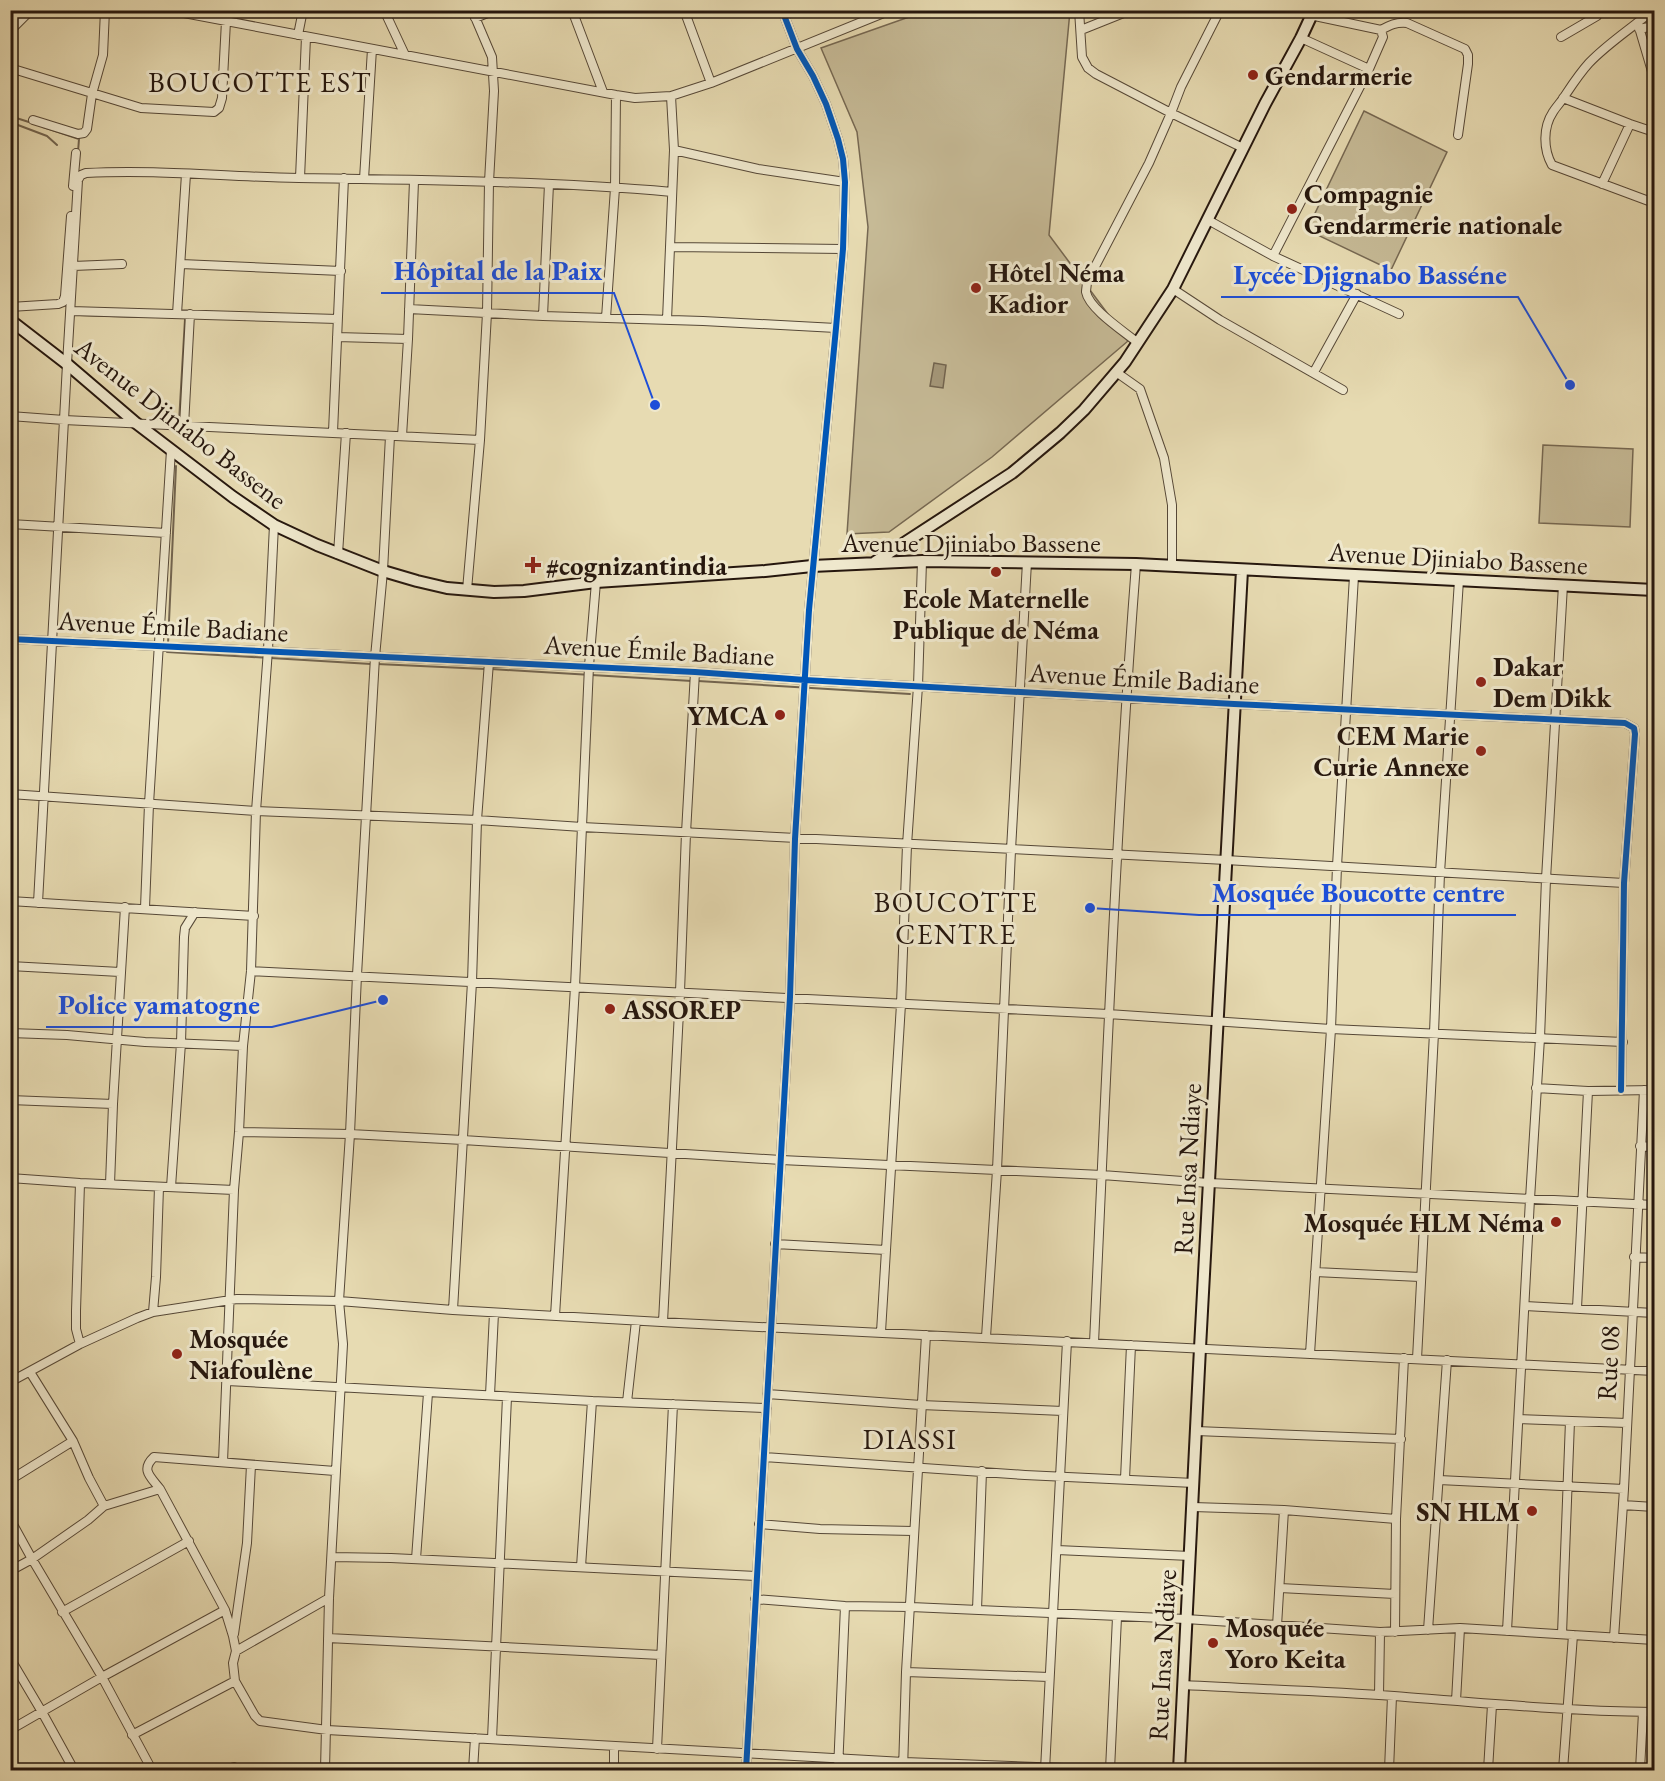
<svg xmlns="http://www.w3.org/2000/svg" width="1665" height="1781" font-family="'EB Garamond',serif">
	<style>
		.green { fill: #c6ba96; stroke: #766852; stroke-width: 1.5 }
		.water { fill: #a5987a; stroke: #72644f; stroke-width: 1.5 }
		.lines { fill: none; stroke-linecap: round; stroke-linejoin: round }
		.stream { stroke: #72644f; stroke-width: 2 }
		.street-casing { stroke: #564837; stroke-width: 10 }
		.secondary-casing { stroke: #26170e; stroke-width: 14 }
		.street { stroke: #efe8cd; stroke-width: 8 }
		.secondary { stroke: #efe8cd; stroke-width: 10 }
		.cycleway-casing { stroke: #efe8cd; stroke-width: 10 }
		.cycleway { stroke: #0057b8; stroke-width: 6 }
		.poi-dot { fill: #8f2418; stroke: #efe8cd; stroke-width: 2 }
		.labels { text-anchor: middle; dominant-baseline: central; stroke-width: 6; stroke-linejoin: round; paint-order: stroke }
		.poi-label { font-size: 27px; font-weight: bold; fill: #26170e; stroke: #efe8cd; text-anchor: start }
		.street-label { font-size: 27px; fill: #26170e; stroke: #efe8cd }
		.neighbourhood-label { font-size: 28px; letter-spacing: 1.5px; fill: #26170e; stroke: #efe8cd }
		.leader { fill: none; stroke: #1d4ed8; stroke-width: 2 }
		.callout-dot { fill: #1d4ed8; stroke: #efe8cd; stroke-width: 2 }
		.callout-label { font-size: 28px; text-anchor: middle; font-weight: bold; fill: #1d4ed8; stroke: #efe8cd; stroke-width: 6; stroke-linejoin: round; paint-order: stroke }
	</style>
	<rect width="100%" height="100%" fill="#e7dbb2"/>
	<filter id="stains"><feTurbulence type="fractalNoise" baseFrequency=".00333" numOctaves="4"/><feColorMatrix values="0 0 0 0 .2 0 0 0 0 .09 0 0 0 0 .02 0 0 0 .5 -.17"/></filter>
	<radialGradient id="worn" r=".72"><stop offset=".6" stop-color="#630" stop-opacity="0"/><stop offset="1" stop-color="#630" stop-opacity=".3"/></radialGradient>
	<path class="green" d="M926,11h144l-21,224 79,106 -136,116 -103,75 -42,2 21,-307 -11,-95 -36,-84z
		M1364,111l83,41 -56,118 -84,-40z
		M1543,445l90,4 -3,78 -91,-4z"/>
	<path class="water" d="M934,363l12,2 -3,23 -13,-2z"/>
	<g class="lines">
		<path class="stream" d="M10,116l22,7
			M10,122l37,14 10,9
			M43,127l36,12 -1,13
			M80,315l58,2
			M179,422l6,-103
			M168,644l8,-178
			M167,649v3l204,12
			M377,664l108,5
			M491,669l201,12
			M698,681l212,13"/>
		<g class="street-casing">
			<path id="street" d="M168,10l448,85 19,3 36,-2 40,-13 180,-73
				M384,10l21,45
				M572,10l31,82
				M684,10l27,73
				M1079,10l3,47 6,11 8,6 75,39 72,35
				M1653,10c-21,18 -45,33 -64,53 -10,11 -17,22 -25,34 -3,5 -8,10 -11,15 -10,15 -10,37 -1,53l102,38
				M475,18l20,-8
				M1638,24l16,54
				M1639,29l15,-3
				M1081,30l50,-20
				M1381,30c9,-5 15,-8 26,-7l58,26 3,6v9l-10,71
				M10,31l21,-21
				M298,35l5,-25
				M1561,37l36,-21 3,-6
				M1301,38l68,31
				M10,68l131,40 73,4 5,-4 3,-10 4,-77
				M1563,98l67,26 24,8
				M33,120l45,14 6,-1 3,-4 5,-35 11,-39 2,-45
				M674,150l84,19 87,13
				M300,178l6,-141
				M364,179l8,-130
				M1602,184l28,-60
				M73,186l3,-33
				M1208,220l65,36 126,58
				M670,247l173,2
				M1273,256l96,-187 14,-32 -2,-7 -71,-15 -10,-5
				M181,264l160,7
				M73,266l49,-2
				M1173,289l47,31 123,70
				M10,307l48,-3 5,-2 2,-6 6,-80
				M409,309l134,7 160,5 133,7
				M71,311l266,8
				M177,314l9,-140
				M543,316l6,-132
				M606,318l9,-130 1,-93
				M667,320l7,-170 -3,-54
				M337,337l71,2
				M1138,343c-13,-11 -49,-34 -52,-51 0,-3 1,-7 1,-10l62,-119 22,-50 10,-26 39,-77
				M1116,372l24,17 24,69 8,47v61
				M1314,372l43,-78
				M10,416l54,4 416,20
				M184,426l6,-112
				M333,432l11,-254
				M402,436l6,-97 6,-158
				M10,524l156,9
				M338,554l8,-121
				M467,590l13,-150 7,-127 2,-131 5,-91 -2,-34 -20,-47
				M10,639l685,33 110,8 429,24 391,19 9,5 1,6 -11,149 -3,207
				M10,794l246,17 221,9 105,7 644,33 398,23
				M10,901l244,15
				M38,903l29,-539 11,-184 3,-5 5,-2c71,-4 142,4 213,5 124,2 249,3 373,14
				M145,908l4,-104 22,-354
				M10,966l110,6
				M251,971l857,43 223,15 292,13
				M10,1033l57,2 78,7 98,4
				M1536,1088l52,3 66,-1
				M10,1100l103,4
				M239,1132l111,2 113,6 318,20 321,15 107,8 445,22
				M1640,1146l14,1
				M10,1178l70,5 154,7
				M80,1183l-4,128v18l4,15
				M110,1184l3,-80 12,-197
				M171,1187l10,-144 3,-106 1,-9 10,-16
				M775,1244l111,6
				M1634,1257l20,1
				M1315,1272l105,5
				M1525,1306l129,7
				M1577,1308l11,-217
				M453,1310l19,-328 5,-162 12,-158
				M153,1312l3,-35 3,-90
				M555,1316l20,-329 14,-321 7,-84
				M663,1322l17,-330 6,-159 9,-161
				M881,1332l20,-328 6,-159 11,-159 4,-125
				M986,1337l11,-167 14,-320 16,-288
				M1094,1343c12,-260 22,-519 42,-779
				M1310,1354l21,-325 6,-163 17,-290
				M1417,1359l17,-326 6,-160 19,-293
				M30,1372l43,69 16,37 15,28
				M227,1381l365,20 175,7
				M10,1382l70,-38 57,-26 16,-6 84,-13 102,2 114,9 226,13 975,48
				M767,1394l154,11 142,6
				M490,1395l4,-82
				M627,1402l9,-81
				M1519,1419l108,4
				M1196,1431l205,8
				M764,1457l261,18 169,8
				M223,1462l11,-272 5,-58 4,-86 8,-75 5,-160 12,-161 6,-125
				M335,1471l-181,-14c-14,13 -3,20 6,32l65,121 8,26 3,15 -3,12 2,18 20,35 5,5 67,9 577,32 215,8
				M1125,1479l6,-134
				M10,1480l63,-39
				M1439,1480l185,9
				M1623,1505l31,2
				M1193,1507l91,3 112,9
				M10,1519l22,40 70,118 50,93
				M759,1524l61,5 93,2
				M1057,1550l133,6
				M332,1557l59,1 365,18
				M416,1559l12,-166
				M581,1567l11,-166
				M10,1571l22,-12 56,-39 16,-14 56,-17
				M1280,1588l115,6
				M755,1599l90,7 66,1 275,12 194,13 80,-4 194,12
				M977,1610l5,-139
				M62,1612l127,-71
				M1277,1626l7,-116
				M1428,1630l19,-270
				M1507,1631l23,-432 10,-161 6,-159 17,-294
				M1395,1632l1,-113 8,-161
				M234,1634l13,-91 4,-78
				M1562,1634l8,-213
				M328,1638l333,17
				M1614,1638l10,-149 20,-399
				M236,1651l93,-53
				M10,1658l32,54 32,58
				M906,1672l143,5
				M1184,1685c70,4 141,6 210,11 87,7 173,15 260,16
				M1379,1695l1,-63
				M1456,1701l4,-73
				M10,1730l92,-53 123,-67
				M132,1735l103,-54
				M492,1739l15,-342
				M657,1749l16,-345
				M228,1770l6,-3 4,3
				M325,1770l4,-172 14,-254 -4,-43 11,-167 7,-159 18,-318 8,-86 7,-135
				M473,1770l2,-32
				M614,1770v-23
				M746,1770l44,-773 5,-158 14,-229 27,-282 7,-79 2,-67 -2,-23 -5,-20 -12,-35 -13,-28 -16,-27 -15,-39
				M838,1770l7,-164
				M903,1770l3,-98 20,-337
				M1045,1770l22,-429
				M1110,1770l7,-153
				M1389,1770l3,-74
				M1488,1770l4,-65
				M1563,1770l10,-135
				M1640,1770l3,-58"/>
		</g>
		<g class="secondary-casing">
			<path id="secondary" d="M10,320l57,44 69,59 97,74 41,28 43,20 66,26 34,10 30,7 47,4 30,-1 72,-9 169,-11 47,-5 110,-5 214,3 518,26
				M875,562l137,-89 48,-40 24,-23 41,-48 48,-73 92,-185 36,-66 13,-28
				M1179,1770l21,-422 42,-778"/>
		</g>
		<use href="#street" class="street"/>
		<use href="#secondary" class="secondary"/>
		<g class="cycleway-casing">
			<path id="cycleway" d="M10,639l685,33 110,8 429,24 391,19 9,5 1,6 -11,149 -3,207
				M746,1770l44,-773 5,-158 14,-229 27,-282 7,-79 2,-67 -2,-23 -5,-20 -12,-35 -13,-28 -16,-27 -15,-39"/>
		</g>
		<use href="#cycleway" class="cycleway"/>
	</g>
	<g class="poi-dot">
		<circle cx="1253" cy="75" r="6"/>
		<circle cx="1292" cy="209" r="6"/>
		<circle cx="976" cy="288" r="6"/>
		<path d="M530 556h6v6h6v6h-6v6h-6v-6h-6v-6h6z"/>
		<circle cx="996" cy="572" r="6"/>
		<circle cx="1481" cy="682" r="6"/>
		<circle cx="780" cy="715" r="6"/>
		<circle cx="1481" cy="751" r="6"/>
		<circle cx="610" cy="1009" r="6"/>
		<circle cx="1556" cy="1222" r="6"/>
		<circle cx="177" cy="1354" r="6"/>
		<circle cx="1532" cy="1511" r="6"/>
		<circle cx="1213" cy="1643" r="6"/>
	</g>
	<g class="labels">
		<g class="poi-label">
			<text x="1265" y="75">Gendarmerie</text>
			<text x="1304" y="193">Compagnie<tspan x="1304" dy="31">Gendarmerie nationale</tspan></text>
			<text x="988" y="272">Hôtel Néma<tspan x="988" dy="31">Kadior</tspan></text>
			<text x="546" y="565">#cognizantindia</text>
			<text x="996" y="598" text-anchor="middle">Ecole Maternelle<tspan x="996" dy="31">Publique de Néma</tspan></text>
			<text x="1493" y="666">Dakar<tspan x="1493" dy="31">Dem Dikk</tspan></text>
			<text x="768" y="715" text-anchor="end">YMCA</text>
			<text x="1469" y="735" text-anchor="end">CEM Marie<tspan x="1469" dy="31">Curie Annexe</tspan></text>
			<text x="622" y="1009">ASSOREP</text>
			<text x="1544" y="1222" text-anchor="end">Mosquée HLM Néma</text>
			<text x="189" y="1338">Mosquée<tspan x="189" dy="31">Niafoulène</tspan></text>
			<text x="1520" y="1511" text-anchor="end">SN HLM</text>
			<text x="1225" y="1627">Mosquée<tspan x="1225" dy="31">Yoro Keita</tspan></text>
		</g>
		<g class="street-label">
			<text transform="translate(181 423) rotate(38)">Avenue Djiniabo Bassene</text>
			<text x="971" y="542">Avenue Djiniabo Bassene</text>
			<text transform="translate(1458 558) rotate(3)">Avenue Djiniabo Bassene</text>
			<text transform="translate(173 626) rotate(3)">Avenue Émile Badiane</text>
			<text transform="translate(659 650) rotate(3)">Avenue Émile Badiane</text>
			<text transform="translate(1144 678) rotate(3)">Avenue Émile Badiane</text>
			<text transform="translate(1187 1169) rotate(-87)">Rue Insa Ndiaye</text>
			<text transform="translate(1608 1363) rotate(-87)">Rue 08</text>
			<text transform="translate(1162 1655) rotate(-87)">Rue Insa Ndiaye</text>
		</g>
		<g class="neighbourhood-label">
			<text x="260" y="82">BOUCOTTE EST</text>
			<text x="956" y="902">BOUCOTTE<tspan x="956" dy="32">CENTRE</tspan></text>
			<text x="910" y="1439">DIASSI</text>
		</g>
	</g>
	<path class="leader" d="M655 405L614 293H381M1570 385L1518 297H1221M1090 908L1199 915H1516M383 1000L272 1027H46"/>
	<g class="callout-dot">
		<circle cx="655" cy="405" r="6"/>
		<circle cx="1570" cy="385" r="6"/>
		<circle cx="1090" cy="908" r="6"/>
		<circle cx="383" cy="1000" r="6"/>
	</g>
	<g class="callout-label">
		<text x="498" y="280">Hôpital de la Paix</text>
		<text x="1370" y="284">Lycée Djignabo Basséne</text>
		<text x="1358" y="902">Mosquée Boucotte centre</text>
		<text x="159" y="1014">Police yamatogne</text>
	</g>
	<rect width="1665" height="1781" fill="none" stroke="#e7dbb2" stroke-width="36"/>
	<rect x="12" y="12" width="1641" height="1757" fill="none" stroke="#26170e" stroke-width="3"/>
	<rect x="18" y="18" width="1629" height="1745" fill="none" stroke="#26170e" stroke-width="1.5"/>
	<rect width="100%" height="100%" filter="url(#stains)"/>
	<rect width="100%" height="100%" fill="url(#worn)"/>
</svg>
